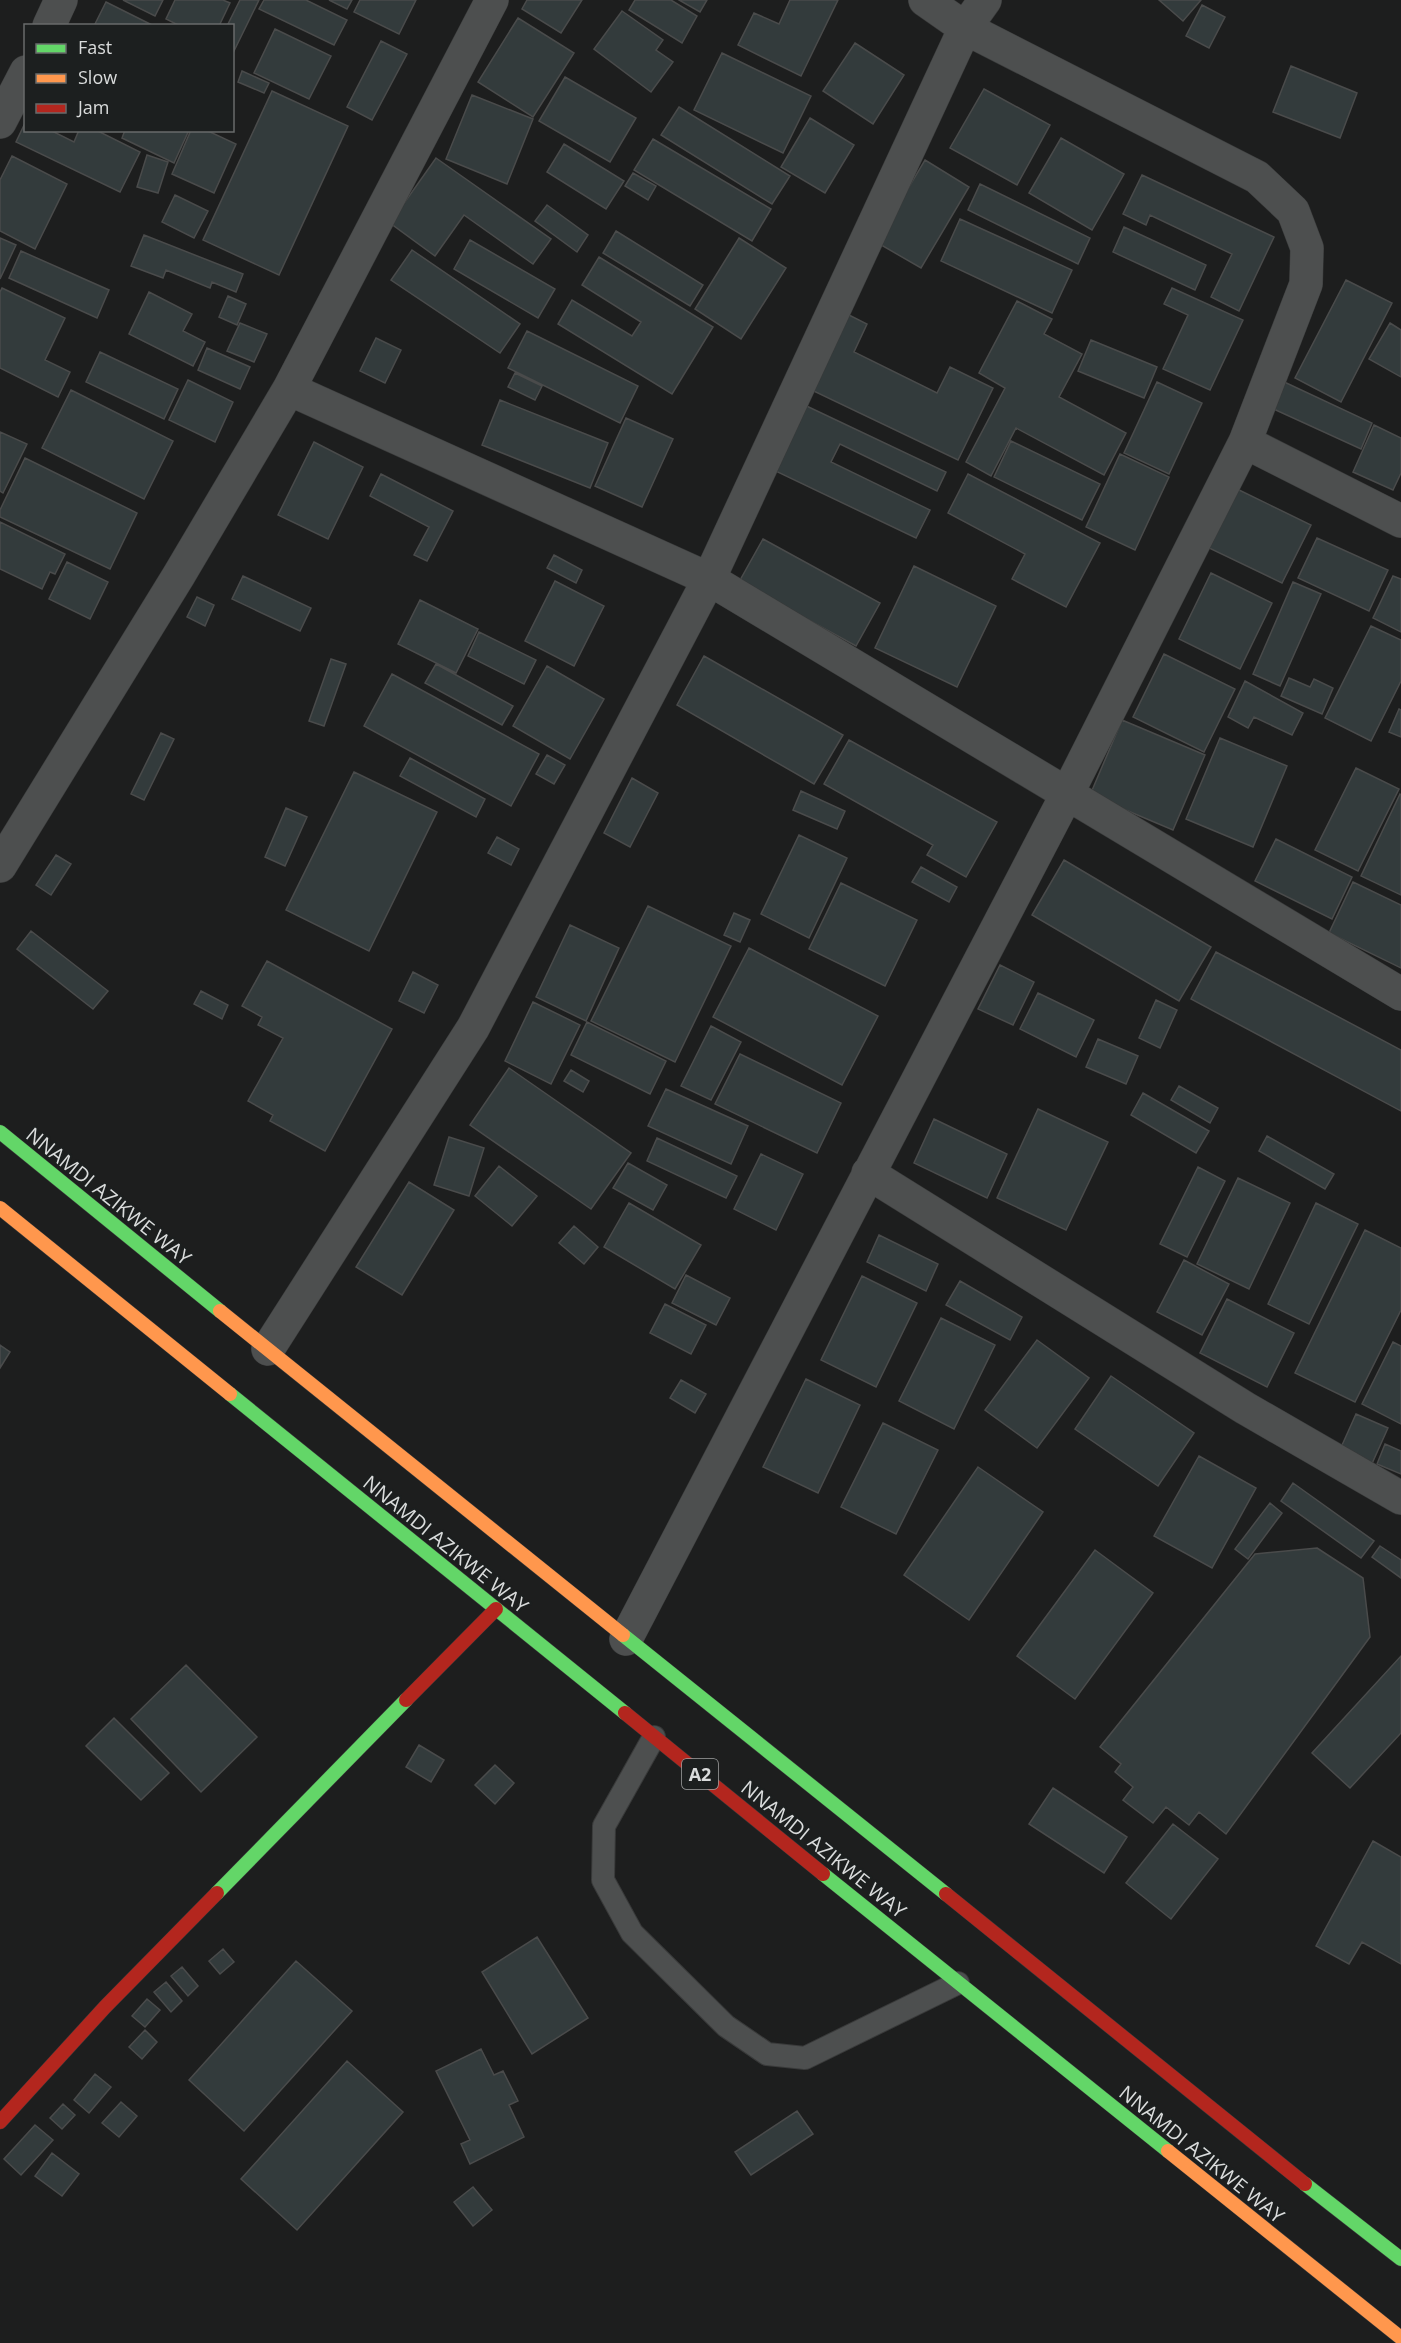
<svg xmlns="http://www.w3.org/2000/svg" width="1401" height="2343" font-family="'Open Sans',sans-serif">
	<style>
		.building { fill: #333b3c; stroke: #4a4b4b; stroke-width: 1.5 }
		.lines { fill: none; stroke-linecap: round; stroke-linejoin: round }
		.lane-casing { stroke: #393a3a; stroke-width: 24 }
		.street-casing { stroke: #393a3a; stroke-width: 34 }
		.fast-casing { stroke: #393a3a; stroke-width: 15 }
		.slow-casing { stroke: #393a3a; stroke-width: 15 }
		.jam-casing { stroke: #393a3a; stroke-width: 15 }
		.lane { stroke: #4d4f4f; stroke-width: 22 }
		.street { stroke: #4d4f4f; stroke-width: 33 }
		.fast { stroke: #63d668; stroke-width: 14 }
		.slow { stroke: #ff974d; stroke-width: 14 }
		.jam { stroke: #b3261e; stroke-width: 14 }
		.labels { text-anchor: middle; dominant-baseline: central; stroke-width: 4.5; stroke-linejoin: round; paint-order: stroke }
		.shield { fill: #1c1f1f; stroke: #a1a3a3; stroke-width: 1.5 }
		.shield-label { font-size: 18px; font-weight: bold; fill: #dadcdc }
		.street-label { font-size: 20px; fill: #dadcdc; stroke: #1c1f1f }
	</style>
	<rect width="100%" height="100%" fill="#1d1e1e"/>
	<path class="building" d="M123,0h40l-8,16z
		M175,0h48l7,3 -11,23h-39l-14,-7z
		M240,0h19l-26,53 -1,-27h-5z
		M264,0h42l41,20 -13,25 -75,-36z
		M329,0h23l-5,9z
		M360,0h56l-17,34 -45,-22z
		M527,0h55l-21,33 -39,-24z
		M635,0h36l26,16 -15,27 -53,-33z
		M679,0h28l-7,12z
		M790,0h48l-37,76 -63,-31 16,-32 25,11z
		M1159,0h42l-18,21z
		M106,2l48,24h-60z
		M1202,5l23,12 -16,31 -23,-12z
		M622,11l41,29 -7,10 17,12 -22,30 -57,-43z
		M518,18l56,35 -41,64 -55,-35z
		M275,29l56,27 -22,43 -55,-26z
		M381,41l26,13 -35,66 -25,-13z
		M855,43l49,32 -31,49 -50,-33z
		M722,53l89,43 -28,57 -89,-43z
		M1291,66l66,27 -17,45 -67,-26z
		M242,71l27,12 -5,10 -26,-11z
		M565,77l71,41 -26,44 -71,-41z
		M984,89l66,36 -33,60 -67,-37z
		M272,91l76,35 -69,149 -76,-35z
		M472,95l61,24 -26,65 -61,-25z
		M679,107l111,69 -18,28 -111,-69z
		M810,118l44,27 -29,48 -44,-26z
		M26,121v9h24l24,12 5,-12h17l44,22 -20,40 -104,-50z
		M125,130h64l-15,33 -52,-25z
		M191,130h15l30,14 -22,49 -42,-19z
		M1061,138l63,36 -32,56 -63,-37z
		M653,139l118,70 -19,32 -118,-71z
		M564,144l60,37 -18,28 -59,-37z
		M147,155l21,7 -10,31 -21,-6z
		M12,156l55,28 -32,65 -35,-18v-51z
		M436,158l115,81 -18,25 -69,-49 -29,41 -45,-33z
		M925,160l44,27 -48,81 -45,-26z
		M633,173l23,13 -8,14 -23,-14z
		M1142,175l132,62 -35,74 -28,-14 21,-43 -82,-39 -4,10 -23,-11z
		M980,184l110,54 -12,26 -110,-54z
		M175,195l33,16 -14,27 -32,-16z
		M547,205l41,30 -11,17 -42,-31z
		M960,219l112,51 -20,43 -111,-52z
		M1124,227l82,38 -11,25 -82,-38z
		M616,231l87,54 -13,21 -87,-53z
		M144,235l99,39 -7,18 -24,-10 -2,6 -44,-18 -3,8 -32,-12z
		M0,238l16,7 -16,34z
		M739,238l47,30 -45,71 -46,-30z
		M470,240l85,49 -17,29 -84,-49z
		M412,250l108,74 -20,29 -109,-73z
		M21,251l88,39 -12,28 -88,-40z
		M599,257l114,70 -41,67 -114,-70 14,-24 60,36 9,-14 -59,-37z
		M1346,280l46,23 -51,99 -46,-24z
		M2,288l63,30 -20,42 25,12 -12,25 -58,-29v-76z
		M1172,288l71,32 -33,70 -47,-21 25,-54 -24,-11z
		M149,292l43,22 -9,17 22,11 -12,24 -64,-32z
		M228,296l18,8 -9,21 -18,-8z
		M1017,301l35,18 -8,15 38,20 -23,43 67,36 -22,42 -88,-47 -25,48 -25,-14 39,-74 -26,-15z
		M847,314l20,10 -13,28 83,41 13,-26 43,21 -35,72 -157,-75z
		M240,323l27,11 -13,28 -27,-11z
		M1390,323l11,7v47l-32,-18z
		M527,331l111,55 -18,37 -112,-55z
		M376,338l25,12 -16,33 -25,-12z
		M1091,340l66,27 -13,31 -66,-27z
		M207,348l43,19 -10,22 -42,-19z
		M100,352l78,37 -14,30 -78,-37z
		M515,373l27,13 -7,14 -27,-13z
		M188,380l45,22 -18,40 -46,-22z
		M1280,380l92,43 -11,26 -94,-43z
		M1157,382l45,21 -33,71 -45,-21z
		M71,390l102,51 -29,58 -102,-51z
		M500,400l108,43 -18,45 -108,-43z
		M796,401l150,71 -9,19 -97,-47 -9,18 99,48 -14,28 -151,-72z
		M626,418l47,21 -31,68 -47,-21z
		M1374,425l27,13v35l-8,17 -40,-18z
		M0,432l27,12 -24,49 -3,-2z
		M1011,441l89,43 -18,36 -88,-43z
		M314,442l49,25 -35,72 -50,-24z
		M1120,454l49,23 -34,73 -49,-23z
		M25,458l112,55 -27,56 -110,-52v-7z
		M381,474l72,37 -26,50 -13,-6 15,-28 -59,-31z
		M968,474l132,69 -34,64 -54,-28 13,-25 -77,-41z
		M1237,489l74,36 -29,58 -73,-35z
		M0,522l65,32 -10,20 -5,-2 -8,17 -42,-20z
		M1317,538l71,32 -19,41 -71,-33z
		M763,539l117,64 -24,43 -117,-64z
		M554,555l28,15 -6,13 -29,-15z
		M67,562l41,20 -18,37 -41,-20z
		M914,566l82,40 -39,81 -82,-39z
		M1211,573l61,30 -32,66 -61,-30z
		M243,576l68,32 -11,23 -68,-32z
		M1393,576l8,3v53l-28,-14z
		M555,581l49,25 -30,60 -49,-25z
		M1293,582l28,12 -41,92 -27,-12z
		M197,597l17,8 -9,21 -18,-9z
		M420,600l58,29 -22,44 -58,-29z
		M1371,626l30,14v41l-30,60 -46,-23z
		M479,632l57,28 -12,24 -56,-28z
		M1164,654l71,35 -31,63 -71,-35z
		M704,656l139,79 -29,49 -137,-79z
		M331,659l15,5 -22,62 -15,-5z
		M436,664l77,42 -11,19 -77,-42z
		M547,666l57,33 -34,60 -57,-33z
		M392,674l147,80 -28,52 -147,-80z
		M1289,678l21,9 4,-8 19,9 -11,26 -41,-18z
		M1245,681l58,32 -11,22 -38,-18 -6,11 -20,-11z
		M1399,709l2,1v27l-12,-5z
		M1122,720l83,35 -32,75 -83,-35z
		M161,733l13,6 -30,61 -13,-6z
		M1220,738l67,28 -34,81 -67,-28z
		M849,740l148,82 -31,55 -39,-22 6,-10 -109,-61z
		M547,755l18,10 -11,19 -18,-10z
		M410,758l75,41 -9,18 -76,-41z
		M1356,768l43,21 -41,82 -43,-21z
		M354,772l83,40 -68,139 -83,-41z
		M632,778l26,15 -28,54 -26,-14z
		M801,791l44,20 -8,18 -44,-19z
		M1400,794l1,1v100l-40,-19z
		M286,808l21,9 -22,49 -20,-9z
		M799,835l48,23 -38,80 -48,-24z
		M497,837l22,12 -8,16 -23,-12z
		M1276,839l76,38 -20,42 -77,-38z
		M56,855l15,9 -20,31 -15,-10z
		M1064,860l147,87 -32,54 -147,-86z
		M921,867l36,20 -8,15 -37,-20z
		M1353,882l48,23v63l-72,-35z
		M841,883l76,37 -32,66 -76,-37z
		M648,906l83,40 -56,116 -84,-41z
		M734,913l16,7 -10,22 -16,-7z
		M570,925l49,23 -33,73 -50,-24z
		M31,931l77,60 -15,18 -76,-60z
		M749,948l129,68 -36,69 -129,-68z
		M1216,952l185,98v61l-210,-112z
		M267,961l125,68 -67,122 -55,-30 3,-6 -25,-14 35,-63 -25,-13 4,-8 -20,-11z
		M1000,965l34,17 -21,43 -35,-16z
		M413,972l25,13 -14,28 -25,-12z
		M201,991l27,14 -6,14 -28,-15z
		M1038,993l56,27 -18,37 -56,-28z
		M1156,1000l21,10 -17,38 -21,-10z
		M533,1002l47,23 -29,59 -46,-23z
		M587,1022l79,39 -16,33 -79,-39z
		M711,1026l30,16 -30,58 -30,-14z
		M1098,1039l40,17 -12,28 -40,-17z
		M740,1054l101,49 -24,50 -102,-49z
		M509,1068l122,85 -40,56 -121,-84z
		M571,1070l18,11 -6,11 -19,-11z
		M1179,1086l39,22 -8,15 -39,-23z
		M666,1089l82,37 -17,38 -83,-38z
		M1143,1093l66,38 -13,22 -65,-38z
		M1038,1109l70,33 -42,88 -69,-32z
		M934,1119l73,35 -20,44 -73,-35z
		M1267,1136l67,38 -9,15 -66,-38z
		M449,1137l35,11 -15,48 -35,-11z
		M657,1138l80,38 -11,22 -79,-37z
		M761,1154l42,20 -27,56 -42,-21z
		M628,1163l39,22 -14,25 -40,-22z
		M499,1166l38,30 -25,30 -37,-30z
		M1198,1167l27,14 -38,76 -27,-13z
		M1238,1178l52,25 -41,86 -52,-25z
		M409,1182l45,28 -52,85 -46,-28z
		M629,1203l72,42 -26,44 -71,-42z
		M1316,1203l42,21 -49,100 -41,-20z
		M574,1226l24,21 -14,17 -25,-21z
		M1365,1230l36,18v62l-46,92 -60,-29z
		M879,1235l59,29 -12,27 -59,-29z
		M1184,1260l45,24 -27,51 -45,-23z
		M686,1275l44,23 -14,27 -44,-22z
		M862,1276l55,27 -41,84 -55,-27z
		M960,1281l62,36 -12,23 -64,-35z
		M1227,1299l67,34 -27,54 -67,-34z
		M665,1304l41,21 -15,29 -41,-21z
		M941,1318l54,27 -41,84 -55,-28z
		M1037,1340l52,38 -52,70 -52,-38z
		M1393,1342l8,4v78l-39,-20z
		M0,1345l10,7 -10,16z
		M1111,1376l83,57 -36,53 -83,-57z
		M806,1379l54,26 -42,88 -55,-26z
		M681,1380l25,14 -11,19 -25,-15z
		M1356,1414l32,14 -18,40 -32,-14z
		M883,1423l55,27 -42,84 -55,-27z
		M1385,1444l16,7v23l-24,-10z
		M1199,1456l57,32 -44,80 -58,-32z
		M978,1467l65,45 -74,108 -65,-45z
		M1293,1483l81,58 -13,17 -80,-57z
		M1270,1503l12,10 -34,46 -13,-10z
		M1380,1546l21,14v18l-29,-21z
		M1317,1548l46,30 7,59 -144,197 -27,-22 -10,13 -23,-18 -13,16 -30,-23 10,-13 -18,-15 6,-8 -21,-17 155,-193z
		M1095,1550l58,43 -78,106 -58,-43z
		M1401,1656v77l-51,55 -38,-35z
		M186,1665l71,72 -56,55 -70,-73z
		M114,1718l55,55 -28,27 -55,-54z
		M419,1745l25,15 -13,22 -25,-15z
		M495,1765l19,18 -19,21 -20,-19z
		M1053,1788l74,49 -23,36 -75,-49z
		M1173,1824l45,35 -47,60 -45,-36z
		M1373,1841l28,16v107l-39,-22 -13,22 -33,-18z
		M537,1937l51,81 -56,36 -50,-82z
		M223,1949l11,13 -14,12 -11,-13z
		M296,1961l56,50 -108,120 -55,-51z
		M182,1967l16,19 -10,10 -17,-20z
		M166,1982l16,19 -11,11 -17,-20z
		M147,1999l13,11 -15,17 -13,-11z
		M145,2030l12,12 -15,17 -13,-12z
		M481,2049l13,26 9,-4 15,30 -9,4 15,32 -54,27 -9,-20 9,-4 -34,-69z
		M347,2061l56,51 -106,118 -56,-51z
		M95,2074l16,13 -22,26 -15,-13z
		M121,2102l16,14 -18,21 -17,-14z
		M63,2104l12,11 -13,14 -12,-11z
		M797,2111l16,23 -62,41 -16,-23z
		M35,2125l18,15 -32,35 -17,-16z
		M52,2153l27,21 -17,22 -27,-20z
		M473,2187l19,23 -19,16 -19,-24z"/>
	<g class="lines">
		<g class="lane-casing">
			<path id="lane" d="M654,1737l-50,89 -1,54 29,53 94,93 41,28 38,4 153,-75"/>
		</g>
		<g class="street-casing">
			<path id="street" d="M49,26l12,-26
				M0,122l26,-50
				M289,389l420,190 692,415
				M1245,442l156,79
				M0,866l179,-291 110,-186 203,-389
				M868,1173l377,235 156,90
				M268,1349l205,-321 236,-449 256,-551 20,-28
				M626,1639l441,-845 178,-352 61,-158 1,-36 -14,-37 -36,-34 -292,-149 -40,-28"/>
		</g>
		<g class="fast-casing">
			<path id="fast" d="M0,1132l220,179
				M230,1394l395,319
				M623,1635l323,259
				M823,1874l345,277
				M217,1893l189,-193
				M1305,2184l96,75"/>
		</g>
		<g class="slow-casing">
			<path id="slow" d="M0,1208l230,186
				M220,1311l403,324
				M1168,2151l233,187"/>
		</g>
		<g class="jam-casing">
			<path id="jam" d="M406,1700l90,-91
				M625,1713l198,161
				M946,1894l359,290
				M0,2122l105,-115 112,-114"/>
		</g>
		<use href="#lane" class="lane"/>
		<use href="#street" class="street"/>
		<use href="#fast" class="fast"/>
		<use href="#slow" class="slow"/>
		<use href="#jam" class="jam"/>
	</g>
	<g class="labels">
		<rect class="shield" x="682" y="1759" width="36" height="30" rx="4.5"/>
		<g class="shield-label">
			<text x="700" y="1774">A2</text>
		</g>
		<g class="street-label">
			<text transform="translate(109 1196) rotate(39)">NNAMDI AZIKWE WAY</text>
			<text transform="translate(446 1544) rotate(39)">NNAMDI AZIKWE WAY</text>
			<text transform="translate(824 1849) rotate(39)">NNAMDI AZIKWE WAY</text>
			<text transform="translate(1202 2154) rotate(39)">NNAMDI AZIKWE WAY</text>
		</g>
	</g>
	<rect x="24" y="24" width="210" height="108" fill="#1c1f1f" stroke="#686b6b" stroke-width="1.5"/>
	<rect x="36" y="44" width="30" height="9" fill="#63d668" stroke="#686b6b" stroke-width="1.5"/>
	<text x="78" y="54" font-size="18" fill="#dadcdc">Fast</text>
	<rect x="36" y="74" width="30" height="9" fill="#ff974d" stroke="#686b6b" stroke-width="1.5"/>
	<text x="78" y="84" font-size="18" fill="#dadcdc">Slow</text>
	<rect x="36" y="104" width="30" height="9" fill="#b3261e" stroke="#686b6b" stroke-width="1.5"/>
	<text x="78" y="114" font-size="18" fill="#dadcdc">Jam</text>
</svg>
